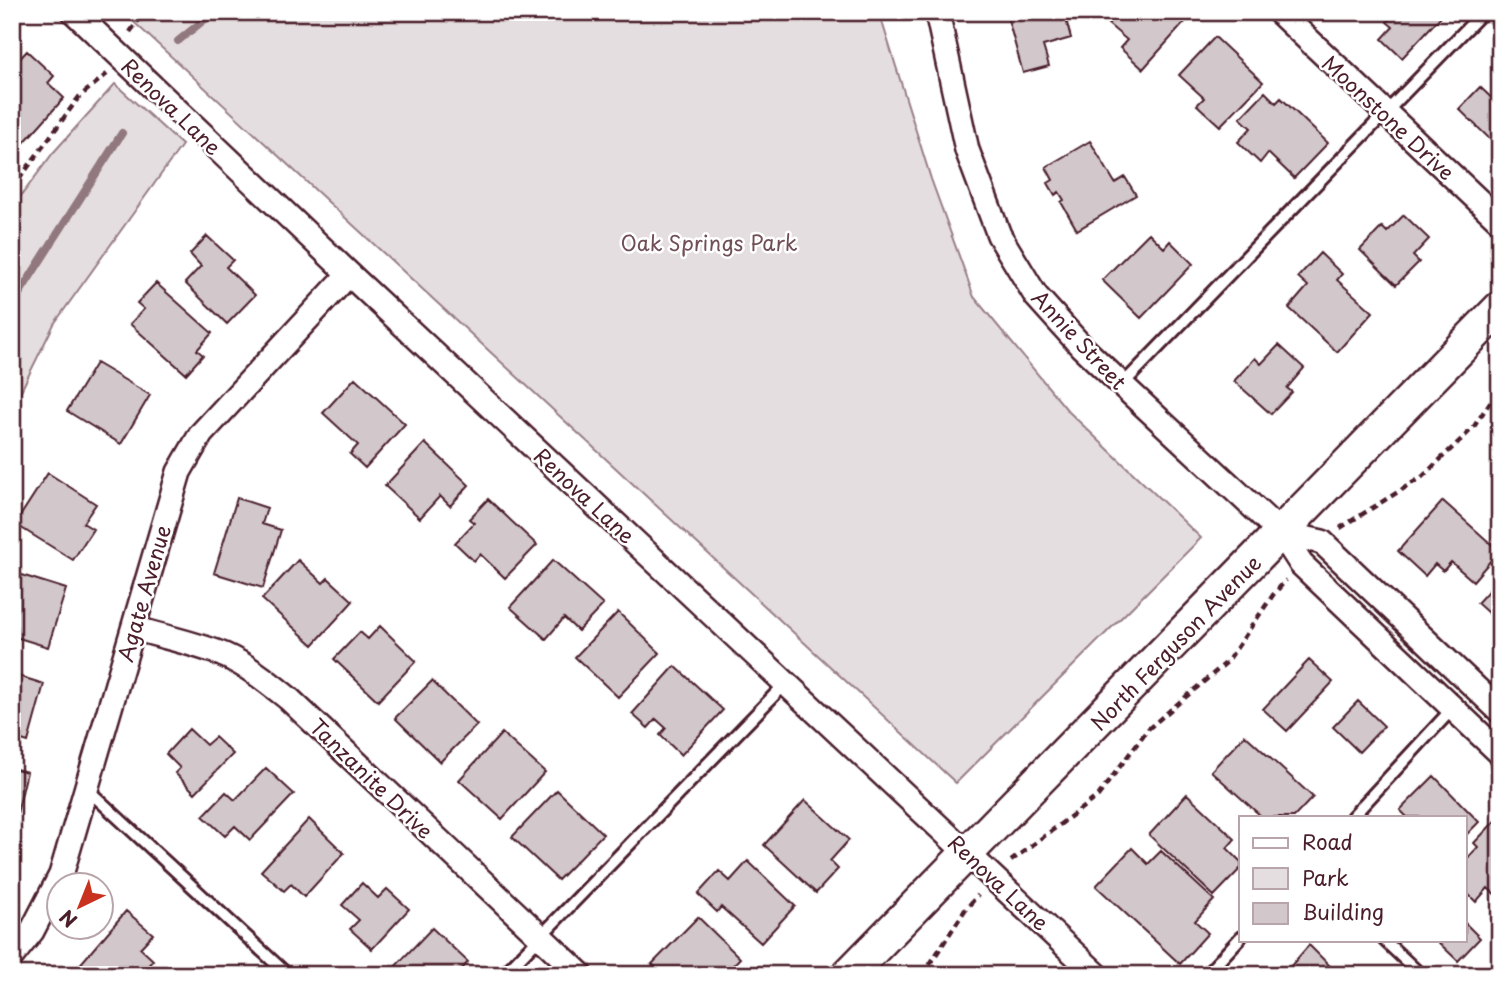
<svg xmlns="http://www.w3.org/2000/svg" width="1512" height="987" font-family="'Playpen Sans',sans-serif">
	<style>
		.green { fill: #e5dee0; stroke: #987e86; stroke-width: 2 }
		.lines { fill: none; stroke-linecap: round; stroke-linejoin: round }
		.stream { stroke: #91787e; stroke-width: 8 }
		.building { fill: #d2c7cb; stroke: #4a1f2b; stroke-width: 2 }
		.lane-casing { stroke: #4a1f2b; stroke-width: 16 }
		.street-casing { stroke: #4a1f2b; stroke-width: 28 }
		.secondary-casing { stroke: #4a1f2b; stroke-width: 37 }
		.path { stroke: #4a1f2b; stroke-width: 4.5; stroke-dasharray: 7 5; stroke-linecap: butt }
		.lane { stroke: #fff; stroke-width: 10 }
		.street { stroke: #fff; stroke-width: 23 }
		.secondary { stroke: #fff; stroke-width: 32 }
		.labels { text-anchor: middle; dominant-baseline: central; stroke-width: 5; stroke-linejoin: round; paint-order: stroke }
		.street-label { font-size: 21px; fill: #4a1f2b; stroke: #fff }
		.park-label { font-size: 21px; fill: #714f58; stroke: #fff }
	</style>
	<rect width="100%" height="100%" fill="#fff"/>
	<filter id="ink" filterUnits="userSpaceOnUse"><feTurbulence type="fractalNoise" baseFrequency=".0143" numOctaves="2"/><feDisplacementMap in="SourceGraphic" scale="14" xChannelSelector="R" yChannelSelector="G"/><feConvolveMatrix kernelMatrix="1 2 1 2 8 2 1 2 1" color-interpolation-filters="sRGB"/></filter>
	<g filter="url(#ink)">
		<path class="green" d="M123,12h756l52,167 43,118 94,114 133,127 -245,245z
			M115,84l67,61 -128,179 -42,85v-201l41,-55z"/>
		<g class="lines">
			<path class="stream" d="M178,41l36,-29
				M12,305l110,-172"/>
		</g>
		<path class="building" d="M1006,12h58l7,26 -28,8 6,20 -26,7z
			M1119,12h72l2,1 -50,56 -23,-21 7,-8 -19,-16z
			M1397,12h48l-43,46 -20,-19 11,-12 -6,-5z
			M1215,37l48,45 -43,44 -23,-21 7,-7 -25,-23z
			M27,51l27,25 -6,7 16,15 -44,49 -8,-7v-73z
			M1480,87l20,19v43l-41,-40z
			M1265,92l11,11 5,-5 47,45 -34,35 -26,-25 -8,10 -22,-21 13,-14 -11,-10z
			M1090,141l25,42 10,-6 11,18 -59,35 -16,-28 3,-2 -5,-8 -4,3 -7,-12 5,-3 -7,-13z
			M1404,215l25,24 -16,17 6,6 -23,23 -36,-35 22,-23 5,5z
			M1149,233l15,15 6,-7 23,23 -52,54 -39,-38z
			M207,236l26,24 -7,7 29,28 -28,29 -42,-41 16,-17 -11,-12z
			M1320,253l22,21 -5,6 36,32 -36,40 -48,-44 19,-22 -10,-9z
			M156,283l56,50 -15,17 6,5 -17,19 -56,-50 14,-15 -7,-6z
			M1279,345l25,23 -17,20 5,4 -21,22 -37,-33 21,-23 6,6z
			M96,363l54,32 -29,49 -54,-33z
			M355,378l50,46 -40,44 -15,-14 8,-9 -35,-32z
			M425,443l44,42 -19,21 -10,-10 -20,22 -35,-32z
			M48,473l48,31 -13,19 10,6 -20,31 -58,-36z
			M237,498l30,10 -5,16 19,6 -18,58 -49,-15z
			M488,499l49,46 -32,33 -25,-24 -6,7 -19,-18 19,-20 -5,-4z
			M1443,501l56,50 -26,30 -22,-19 -8,9 -8,-7 -10,12 -27,-25z
			M298,560l25,23 5,-5 25,23 -40,44 -51,-46z
			M553,560l50,45 -25,26 -14,-13 -18,21 -36,-32z
			M12,572l54,17 -18,58 -36,-11z
			M1500,578v46l-23,-21z
			M618,612l42,41 -42,44 -43,-40z
			M380,626l36,35 -38,40 -44,-42 26,-27 8,7z
			M1309,660l24,22 -46,49 -24,-22z
			M675,666l48,44 -42,45 -21,-20 6,-7 -10,-9 -8,9 -16,-14z
			M12,674l32,10 -16,58 -16,-5z
			M432,681l45,44 -37,37 -45,-44z
			M1358,701l26,25 -25,26 -26,-25z
			M189,729l17,16 9,-8 18,17 -38,39 -20,-20 5,-5 -14,-14z
			M502,733l43,39 -43,47 -43,-39z
			M1245,735l68,62 -19,20h-32l-51,-46z
			M12,768l15,4 -13,54h-2z
			M266,768l28,26 -44,46 -15,-14 -10,10 -22,-20 23,-24 9,8z
			M1434,776l45,46 -14,14v-19h-58l-7,-7z
			M557,790l46,44 -45,46 -46,-43z
			M1187,794l48,45 -8,9 14,14v6l-27,28 -65,-61z
			M805,800l44,40 -19,21 8,8 -22,24 -52,-48z
			M309,819l35,34 -40,44 -13,-13 -7,7 -23,-20z
			M1495,821l5,5v73l-12,-11 -12,14 -11,-11v-30l13,-14 -4,-4z
			M1132,848l16,16 13,-13 53,49 -19,21 13,12 -28,31 -84,-78z
			M748,861l47,45 -34,37 -40,-36 -4,5 -19,-18 21,-23 11,10z
			M362,883l16,15 9,-9 22,20 -37,40 -22,-20 9,-9 -17,-15z
			M126,911l27,23 -13,14 13,12 -13,15h-69z
			M698,917l42,41 -16,17h-61l-11,-11z
			M1465,923l15,15 -22,23 -22,-21h29z
			M432,928l36,34 -11,13h-65l-2,-3z
			M1309,945l26,26 -3,4h-49z"/>
		<g class="lines">
			<g class="lane-casing">
				<path id="lane" d="M1122,385l361,-373
					M87,789l201,186
					M1352,817l101,-109
					M1384,940l37,35
					M503,975l283,-292
					M1206,975l35,-38"/>
			</g>
			<g class="street-casing">
				<path id="street" d="M74,12l275,262 748,701
					M937,12l30,138 32,85 37,61 46,51 40,38 159,148 20,31 199,189
					M1279,12l221,209
					M1281,533l41,9 178,169
					M134,628c29,9 61,15 90,27 23,10 44,27 64,43l293,277
					M12,956l20,-25 29,-56 118,-403 22,-38 148,-160"/>
			</g>
			<g class="secondary-casing">
				<path id="secondary" d="M848,975l652,-667"/>
			</g>
			<path class="path" d="M130,32l8,-11 -4,-9
				M12,189l67,-92 28,-23
				M1340,528l82,-51 51,-49 27,-41
				M1011,861l87,-65 50,-67 79,-67 46,-67 13,-15
				M923,975l42,-65 13,-15"/>
			<use href="#lane" class="lane"/>
			<use href="#street" class="street"/>
			<use href="#secondary" class="secondary"/>
		</g>
	</g>
	<g class="labels">
		<g class="street-label">
			<text transform="translate(172 106) rotate(44)">Renova Lane</text>
			<text transform="translate(1389 117) rotate(43)">Moonstone Drive</text>
			<text transform="translate(1080 339) rotate(47)">Annie Street</text>
			<text transform="translate(585 495) rotate(43)">Renova Lane</text>
			<text transform="translate(143 593) rotate(-74)">Agate Avenue</text>
			<text transform="translate(1175 642) rotate(-46)">North Ferguson Avenue</text>
			<text transform="translate(372 778) rotate(44)">Tanzanite Drive</text>
			<text transform="translate(999 882) rotate(43)">Renova Lane</text>
		</g>
		<g class="park-label">
			<text x="709" y="242">Oak Springs Park</text>
		</g>
	</g>
	<rect width="1512" height="987" fill="none" stroke="#fff" stroke-width="42"/>
	<rect x="21" y="21" width="1470" height="945" fill="none" stroke="#4a1f2b" stroke-width="2.5" filter="url(#ink)"/>
	<rect x="1239" y="816" width="228" height="126" fill="#ffffff" stroke="#b7a5aa" stroke-width="2"/>
	<rect x="1253" y="838" width="35" height="10" fill="#ffffff" stroke="#b7a5aa" stroke-width="2"/>
	<text x="1302" y="850" font-size="21" fill="#4a1f2b">Road</text>
	<rect x="1253" y="868" width="35" height="21" fill="#e5dee0" stroke="#b7a5aa" stroke-width="2"/>
	<text x="1302" y="886" font-size="21" fill="#4a1f2b">Park</text>
	<rect x="1253" y="903" width="35" height="21" fill="#d2c7cb" stroke="#b7a5aa" stroke-width="2"/>
	<text x="1302" y="920" font-size="21" fill="#4a1f2b">Building</text>
	<g transform="translate(80 906) rotate(223)"><circle r="33" fill="#ffffff" stroke="#b7a5aa" stroke-width="2"/>
	<path d="M0-5L12 26L0 18L-12 26Z" fill="#c8321e"/>
	<text y="-10" font-size="19" font-weight="bold" text-anchor="middle" fill="#4a1f2b">N</text>
	</g>
</svg>
